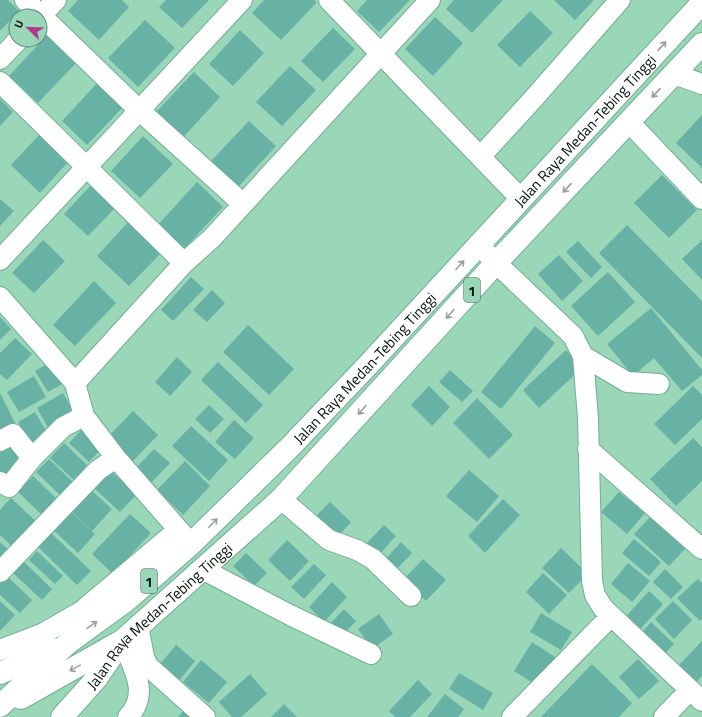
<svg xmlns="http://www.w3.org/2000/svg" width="702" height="717" font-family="'Titillium Web',sans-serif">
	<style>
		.building { fill: #68b1a5 }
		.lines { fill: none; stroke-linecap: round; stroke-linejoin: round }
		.minor-casing { stroke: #72ae91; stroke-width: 22 }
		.highway-casing { stroke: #72ae91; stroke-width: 24 }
		.minor { stroke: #fff; stroke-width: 20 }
		.highway { stroke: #fff; stroke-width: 22 }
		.oneway { stroke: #99a09c }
		.labels { text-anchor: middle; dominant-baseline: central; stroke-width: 3.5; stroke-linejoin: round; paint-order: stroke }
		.shield { fill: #9ad7b9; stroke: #2e4d3d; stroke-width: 1 }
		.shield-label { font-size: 14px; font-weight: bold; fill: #001208 }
		.street-label { font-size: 15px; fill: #001208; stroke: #9ad7b9 }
	</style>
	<rect width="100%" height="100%" fill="#9ad7b9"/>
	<path class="building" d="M0,0h8l11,11 -19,20z
		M78,0h44l7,7 -30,33 -31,-29z
		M166,0h43l-27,28 -23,-21z
		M264,0h50l3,2 -36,38 -29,-27z
		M367,0h43l-31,32 -22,-21z
		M454,0h49l-31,33 -26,-24z
		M554,0h40l-19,20z
		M530,11l23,22 -33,34 -23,-22z
		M435,17l28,26 -30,33 -28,-27z
		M145,20l30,28 -37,39 -30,-29z
		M333,28l22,21 -32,33 -22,-21z
		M240,30l24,23 -31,33 -24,-22z
		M48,34l29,28 -39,41 -29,-27z
		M290,66l26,24 -34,36 -26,-24z
		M194,72l26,25 -42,46 -27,-26z
		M100,80l25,25 -38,40 -25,-24z
		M0,99l13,13 -13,14z
		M702,115v53l-26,-25z
		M249,121l27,25 -38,41 -27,-26z
		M40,134l29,27 -29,32 -29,-28z
		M143,136l30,28 -33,34 -29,-27z
		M662,175l35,35 -28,28 -35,-35z
		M197,182l26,25 -40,43 -26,-24z
		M91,185l24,23 -27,28 -24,-22z
		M0,199l14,12 -14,15z
		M129,221l33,31 -33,34 -32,-30z
		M627,225l75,76v57l-103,-105z
		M43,240l22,21 -31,32 -22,-20z
		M702,240v40l-20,-21z
		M578,241l24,26 -11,11 -25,-26z
		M559,255l24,26 -21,20 -24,-27z
		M608,272l27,30 -37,34 -27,-30z
		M191,277l13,12 -31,32 -12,-11z
		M94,281l22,22 -41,43 -22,-21z
		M212,290l13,13 -18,19 -14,-12z
		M651,308l51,62v5l-20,16 -28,-33 -21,18 -26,-32z
		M0,317l11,12 -11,11z
		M248,325l46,44 -25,26 -46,-43z
		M535,326l20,17 -54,66 -20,-17z
		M15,338l17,16 -25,26 -7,-6v-21z
		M566,350l16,18 -43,40 -16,-18z
		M177,357l15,15 -22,24 -15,-14z
		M54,360l12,22 -18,10 -13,-21z
		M218,362l45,43 -17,18 -45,-43z
		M450,370l23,21 -11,11 -23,-20z
		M34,376l12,21 -27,15 -12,-20z
		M429,386l21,21 -18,19 -21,-21z
		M693,386l9,9v24l-27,26 -21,-21z
		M0,393l15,30 -15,8z
		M63,393l14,25 -26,15 -14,-25z
		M477,398l36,37 -24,24 -36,-36z
		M209,405l15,14 -14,14 -15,-14z
		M133,411l25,24 -27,28 -25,-24z
		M35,412l13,22 -18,10 -12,-22z
		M234,420l20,18 -19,21 -20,-17z
		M191,426l37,34 -19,21 -37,-35z
		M83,428l20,19 -14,15 -20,-19z
		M693,438l9,9v34l-26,25 -26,-27z
		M9,441l19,20 -23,21 -5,-5v-28z
		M64,443l23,22 -13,15 -24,-22z
		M154,449l16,14 -20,21 -15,-15z
		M49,459l25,24 -13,13 -25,-24z
		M185,461l25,25 -27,29 -26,-25z
		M469,470l30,26 -22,26 -31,-26z
		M111,471l25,24 -16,17 -25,-23z
		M33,476l24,23 -15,16 -24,-23z
		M90,489l22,20 -20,22 -22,-21z
		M619,492l26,21 -18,21 -26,-22z
		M11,498l29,27 -24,25 -16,-15v-25z
		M503,499l17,16 -35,38 -17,-17z
		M330,502l21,20 -17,19 -22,-21z
		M68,509l27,25 -17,19 -28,-26z
		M130,514l21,19 -38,41 -21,-20z
		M651,516l35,32 -17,18 -35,-32z
		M384,525l12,11 -18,20 -12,-12z
		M50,532l41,39 -14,14 -40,-39z
		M634,539l27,23 -12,14 -27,-23z
		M287,540l22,21 -19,20 -22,-21z
		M0,542l14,13 -14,16z
		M401,542l11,11 -17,18 -11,-10z
		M561,548l27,26 -19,19 -27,-25z
		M37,551l26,25 -8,8 -26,-24z
		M246,553l21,20 -13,13 -21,-20z
		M423,559l23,21 -20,21 -23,-21z
		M24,562l28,27 -10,11 -29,-27z
		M628,563l22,18 -18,21 -21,-18z
		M314,564l12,11 -22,24 -13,-12z
		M665,569l18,18 -12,12 -18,-17z
		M543,573l24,22 -18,19 -23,-22z
		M6,575l26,25 -12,13 -20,-18v-13z
		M698,579l4,4v36l-2,2 -23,-23z
		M332,582l15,15 -23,25 -15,-15z
		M649,591l14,13 -28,31 -14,-13z
		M0,601l15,14 -15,16z
		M673,601l19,19 -18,19 -19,-20z
		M344,609l12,12 -15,16 -12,-12z
		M541,613l31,19 -11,18 -31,-18z
		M379,614l14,20 -21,15 -14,-20z
		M651,622l23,22 -13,14 -23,-21z
		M702,641v35l-7,7 -17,-17z
		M532,642l23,15 -17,29 -24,-15z
		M176,645l19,16 -20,25 -20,-16z
		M638,659l21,22 -20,18 -20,-22z
		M201,660l26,22 -18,21 -26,-21z
		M592,664l40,39 -13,14h-78z
		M459,673l34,20 -10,17 -34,-21z
		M250,674l17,20 -26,23h-9l-13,-15z
		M418,680l14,14 -22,23h-15l-6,-6z
		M445,694l19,15 -6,8h-31z
		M284,704l13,13h-26z
		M186,708l9,9h-17z"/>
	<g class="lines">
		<g class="minor-casing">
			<path id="minor" d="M25,0l114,110 104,94
				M329,0l192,199
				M40,17l16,-17
				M0,59l18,-19
				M674,74l28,10
				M0,82l184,181
				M629,122l73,77
				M481,156l53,-58 86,-98
				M478,244l18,19 77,73 10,20 5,62 4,163 3,14 8,13 99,93
				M0,260l242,-260
				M0,297l75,86 9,33 32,42 75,86
				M583,356l44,26 32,2
				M75,383l109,-120 28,-25 218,-238
				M0,441l13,-7 19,24
				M588,449l114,100
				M0,482l9,5 23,-29 31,-31 21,-11
				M281,499l48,41 28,10 16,9 38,37
				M202,569l88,46 81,39
				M0,572l98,-102 18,-12
				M138,625l6,32 4,9 57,51
				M122,640c10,26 29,53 6,77
				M0,650l44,-17 38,-22 96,-81
				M512,717l99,-101
				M664,717l26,-27"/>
		</g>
		<g class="highway-casing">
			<g id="highway">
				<path d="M0,673l52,-24"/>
				<path d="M21,698l97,-55"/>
				<path id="s1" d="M0,706l69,-64 59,-43 63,-55 99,-97 79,-83 333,-361"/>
				<path id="s2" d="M62,717l34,-38 25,-37 160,-143 215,-236 206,-219"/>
			</g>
		</g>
		<use href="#minor" class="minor"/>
		<use href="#highway" class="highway"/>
	</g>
	<defs><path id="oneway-shaft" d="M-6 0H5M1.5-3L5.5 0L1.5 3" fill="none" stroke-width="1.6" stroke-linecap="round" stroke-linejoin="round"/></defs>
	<g class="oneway">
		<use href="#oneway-shaft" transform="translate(662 46) rotate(-47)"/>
		<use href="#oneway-shaft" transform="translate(656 93) rotate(133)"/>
		<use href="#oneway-shaft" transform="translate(567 188) rotate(133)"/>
		<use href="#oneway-shaft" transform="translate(460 265) rotate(-48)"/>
		<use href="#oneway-shaft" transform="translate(450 314) rotate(132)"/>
		<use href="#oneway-shaft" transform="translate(362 410) rotate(132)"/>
		<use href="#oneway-shaft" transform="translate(213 523) rotate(-45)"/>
		<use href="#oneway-shaft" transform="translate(92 625) rotate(-35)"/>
		<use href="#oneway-shaft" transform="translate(75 668) rotate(151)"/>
	</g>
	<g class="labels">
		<g class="shield">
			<rect x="464" y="278" width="16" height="24" rx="3"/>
			<rect x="141" y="569" width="16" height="24" rx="3"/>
		</g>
		<g class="shield-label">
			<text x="472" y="290">1</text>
			<text x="149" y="581">1</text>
		</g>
		<g class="street-label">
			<text stroke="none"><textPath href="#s1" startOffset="822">Jalan Raya Medan-Tebing Tinggi</textPath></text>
			<text stroke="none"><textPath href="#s1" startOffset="498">Jalan Raya Medan-Tebing Tinggi</textPath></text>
			<text stroke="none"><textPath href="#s2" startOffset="141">Jalan Raya Medan-Tebing Tinggi</textPath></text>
		</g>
	</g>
	<g transform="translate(28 28) rotate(293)"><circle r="19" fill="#9ad7b9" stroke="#5c8872"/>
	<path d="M0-3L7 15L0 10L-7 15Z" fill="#b0378a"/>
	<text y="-6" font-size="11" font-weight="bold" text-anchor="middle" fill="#001208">U</text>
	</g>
</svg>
